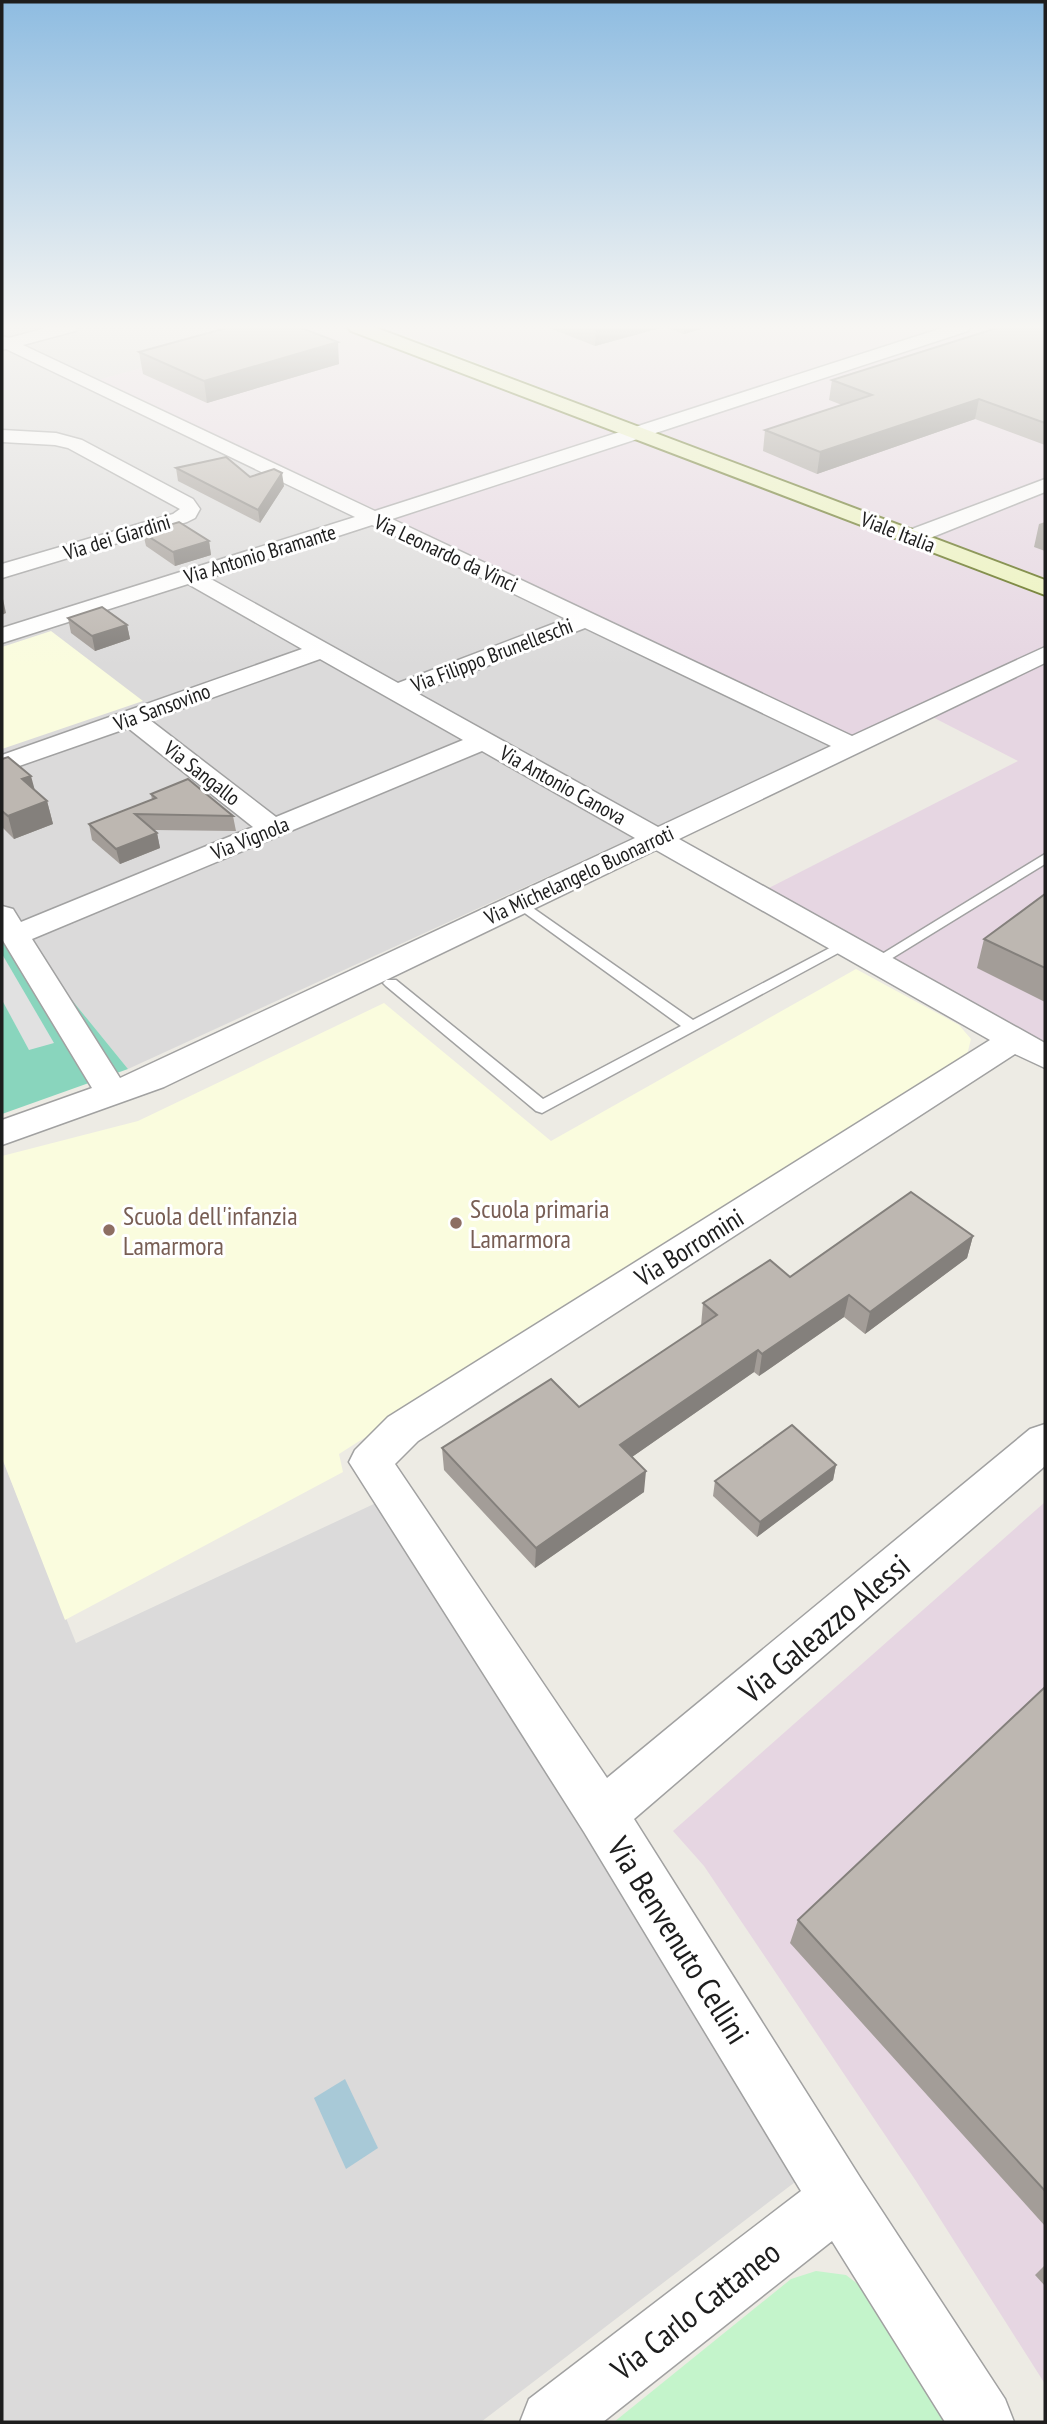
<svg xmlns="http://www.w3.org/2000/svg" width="1047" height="2424" font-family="'PT Sans Narrow',sans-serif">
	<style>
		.residential { fill: #dbdada }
		.industrial { fill: #e6d6e2 }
		.education { fill: #fafcde }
		.park { fill: #c4f4cb }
		.pitch { fill: #89d5bd }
		.parking { fill: #e1e1e1 }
		.water { fill: #a8c9d7 }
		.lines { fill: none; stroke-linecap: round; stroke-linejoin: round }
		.lane-casing { stroke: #a1a1a1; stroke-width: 3 }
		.street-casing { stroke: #a1a1a1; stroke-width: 3 }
		.secondary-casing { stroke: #59690f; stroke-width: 4 }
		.lane { fill: #fff; fill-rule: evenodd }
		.street { fill: #fff; fill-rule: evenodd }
		.secondary { fill: #ecf3bc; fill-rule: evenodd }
		.wall { fill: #a39d98 }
		.shaded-wall { fill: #84807c }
		.building { fill: #bdb7b1; stroke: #84807c; stroke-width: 2 }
		.education-dot { fill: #8d6e63; stroke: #fff; stroke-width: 2.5 }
		.labels { text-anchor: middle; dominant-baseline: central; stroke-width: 6; stroke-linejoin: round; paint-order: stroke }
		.far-street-label { font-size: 21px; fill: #1d1d1d; stroke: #fff }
		.education-label { font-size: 26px; fill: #785e54; stroke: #fff; text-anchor: start }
		.street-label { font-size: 26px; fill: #1d1d1d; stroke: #fff }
		.near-street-label { font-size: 32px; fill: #1d1d1d; stroke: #fff }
	</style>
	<rect width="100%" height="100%" fill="#edebe4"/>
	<path class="residential" d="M2,327h289l-203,56 753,359 -713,327 -126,-155z
		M2,1458l74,185 300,-140 444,660 -339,259h-479z"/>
	<path class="industrial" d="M291,327h61l693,266v451l-282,-153 255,-130 -105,-54 -61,31 -259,-120 -206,-103 -289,-135z
		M386,327h659v254l-537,-206z
		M1045,1502v882l-129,-203 -212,-315 -31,-35z"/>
	<path class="education" d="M51,631l92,70 -141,48v-102z
		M856,969l103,56 12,14 -4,16 -628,399 4,18 -278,148 -63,-162v-302l136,-35 246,-118 167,138z"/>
	<path class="park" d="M816,2271l30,4 25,19 79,128h-336l177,-143z"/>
	<path class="pitch" d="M2,914l126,155 -126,45z"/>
	<path class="parking" d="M2,954l52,89 -25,7 -27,-50z"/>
	<path class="water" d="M345,2079l33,69 -32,21 -32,-71z"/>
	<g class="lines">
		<g class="lane-casing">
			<path id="lane" d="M1045,854v10l-164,101h-10l-2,-3z
				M520,899l173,121 148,-78h10l2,3 -311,168 -6,-2 -150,-125 -3,-3 3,-3h10l147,119 138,-73 -166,-120v-6z"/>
		</g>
		<g class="street-casing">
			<path id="street" d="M49,327h28l-2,4 -52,14 352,166 570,-184h25l-2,4 -576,188 460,217 193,-89v16l-366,176 366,204v25l-30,-14 -597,387 -23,23 212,314 423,-349 15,-5v42l-411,353 227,360 144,220 9,23h-69l-113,-181 -229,181h-83l9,-23 272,-208 -217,-359 -235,-370 6,-12 33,-33 602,-377 -334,-190 -492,237 -162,58v-25l90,-32 -90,-149v-33l11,3 8,13 232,-95 -125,-99 -126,44v-17l300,-106 -114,-65 -186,59v-15l353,-111 -349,-168 -4,1v-14l7,2zM372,525l194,94 -168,64 -189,-105zM585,628l246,118 -173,81 -241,-134zM320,659l143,81 -187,77 -126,-97zM482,751l153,87 -515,240 -88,-139z
				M2,430l54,3 26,7 111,59 7,10 -5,9 -8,4 -185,56v-14l171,-50 7,-5 -112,-61 -13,-3 -53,-3z
				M1045,479v13l-125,50h-16l-3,-5 3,-5z"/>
		</g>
		<g class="secondary-casing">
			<path id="secondary" d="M348,327h26l671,253v15l-694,-264z"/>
		</g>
		<use href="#lane" class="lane"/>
		<use href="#street" class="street"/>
		<use href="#secondary" class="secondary"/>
	</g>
	<path class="wall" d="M547,327h117l-69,19z
		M665,327h43l-24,7z
		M986,327h59v118l-70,-26 -158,55 -54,-23 2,-21 77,-25 -13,-5 3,-20 160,-50z
		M139,352l200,12 -132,39 -64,-29z
		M176,468l74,9 34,9 -24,37 -82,-42z
		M1045,522v29l-11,-4 5,-23z
		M143,533l66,8 2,14 -36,11 -29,-20z
		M68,618l59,7 3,14 -35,12 -24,-18z
		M2,759l45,42 6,23 -39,15 -12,-12z
		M151,794l82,22 3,15 -82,-1 3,3 3,15 -40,16 -28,-24 -3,-16 63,-24z
		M1045,894v108l-68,-34 7,-29z
		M973,1236l-6,22 -102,76 -21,-17 -85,59 -5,-4 -122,85 12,35 -109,76 -91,-98 -2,-22 137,-41 122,-81 2,-23 87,-26z
		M836,1465l-3,15 -76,57 -44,-41 2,-15z
		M1045,1687v539l-255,-283 8,-23z
		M1045,2265v21l-10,-11z"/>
	<path class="shaded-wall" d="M596,327h68l-69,19z
		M684,327h24l-24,7z
		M338,342l1,22 -132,39 -3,-22z
		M979,399l-4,20 -158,55 3,-22z
		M282,473l2,13 -24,37 -2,-13z
		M209,541l2,14 -36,11 -2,-14z
		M3,599l3,14 -4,2v-15z
		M127,625l3,14 -35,12 -3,-15z
		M31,776l6,22 -15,-19z
		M47,801l6,23 -39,15 -6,-23z
		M157,833l3,15 -40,16 -4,-15z
		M973,1236l-6,22 -102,76 5,-22z
		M849,1295l-5,22 -85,59 3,-22z
		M758,1350l-4,22 -135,94 1,-21z
		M836,1465l-3,15 -76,57 3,-15z
		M646,1471l-2,21 -109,76 1,-20z"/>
	<path class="building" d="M230,327h69l39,15 -134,39 -65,-29z
		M1000,327h45v96l-66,-24 -159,53 -55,-22 107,-35 -40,-15z
		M226,457l24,20 24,-8 8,4 -24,37 -82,-42z
		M179,522l30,19 -36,11 -30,-19z
		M102,607l25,18 -35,11 -24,-18z
		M8,757l23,19 -9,3 25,22 -39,15 -6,-5v-52z
		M188,779l45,37 -98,-2 22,19 -41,16 -27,-25 67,-26 -5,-4z
		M1045,894v74l-61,-29z
		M911,1192l62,44 -103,76 -21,-17 -87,59 -4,-4 -138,95 26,26 -110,77 -94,-100 109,-69 28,28 138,-92 -14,-12 67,-43 20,17z
		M792,1425l44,40 -76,57 -45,-41z
		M1045,1687v504l-247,-271z"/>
	<linearGradient id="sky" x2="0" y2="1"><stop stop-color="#8ebce1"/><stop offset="0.49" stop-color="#f7f6f3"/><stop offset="1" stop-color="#f7f6f3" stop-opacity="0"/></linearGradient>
	<rect width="1047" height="667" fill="url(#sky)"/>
	<g class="education-dot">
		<circle cx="456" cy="1223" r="7"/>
		<circle cx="109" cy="1230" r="7"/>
	</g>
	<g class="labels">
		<g class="far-street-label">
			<text transform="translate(898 532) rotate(21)">Viale Italia</text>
			<text transform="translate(117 537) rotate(-17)">Via dei Giardini</text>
			<text transform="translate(446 553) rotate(25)">Via Leonardo da Vinci</text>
			<text transform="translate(260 554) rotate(-17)">Via Antonio Bramante</text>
			<text transform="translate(492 655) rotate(-21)">Via Filippo Brunelleschi</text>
			<text transform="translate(162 707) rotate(-20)">Via Sansovino</text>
			<text transform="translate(202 773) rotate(38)">Via Sangallo</text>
			<text transform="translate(563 785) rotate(29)">Via Antonio Canova</text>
			<text transform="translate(250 838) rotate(-22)">Via Vignola</text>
			<text transform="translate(579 875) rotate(-25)">Via Michelangelo Buonarroti</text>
		</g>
		<g class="education-label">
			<text x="470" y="1208">Scuola primaria<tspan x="470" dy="30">Lamarmora</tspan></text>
			<text x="123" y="1215">Scuola dell'infanzia<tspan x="123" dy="30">Lamarmora</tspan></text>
		</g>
		<g class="street-label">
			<text transform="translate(689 1247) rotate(-32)">Via Borromini</text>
		</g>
		<g class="near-street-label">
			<text transform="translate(824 1628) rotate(-40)">Via Galeazzo Alessi</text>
			<text transform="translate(679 1940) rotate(58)">Via Benvenuto Cellini</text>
			<text transform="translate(695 2310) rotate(-38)">Via Carlo Cattaneo</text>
		</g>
	</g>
	<rect width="1047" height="2424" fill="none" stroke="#1d1d1d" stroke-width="7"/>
</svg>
